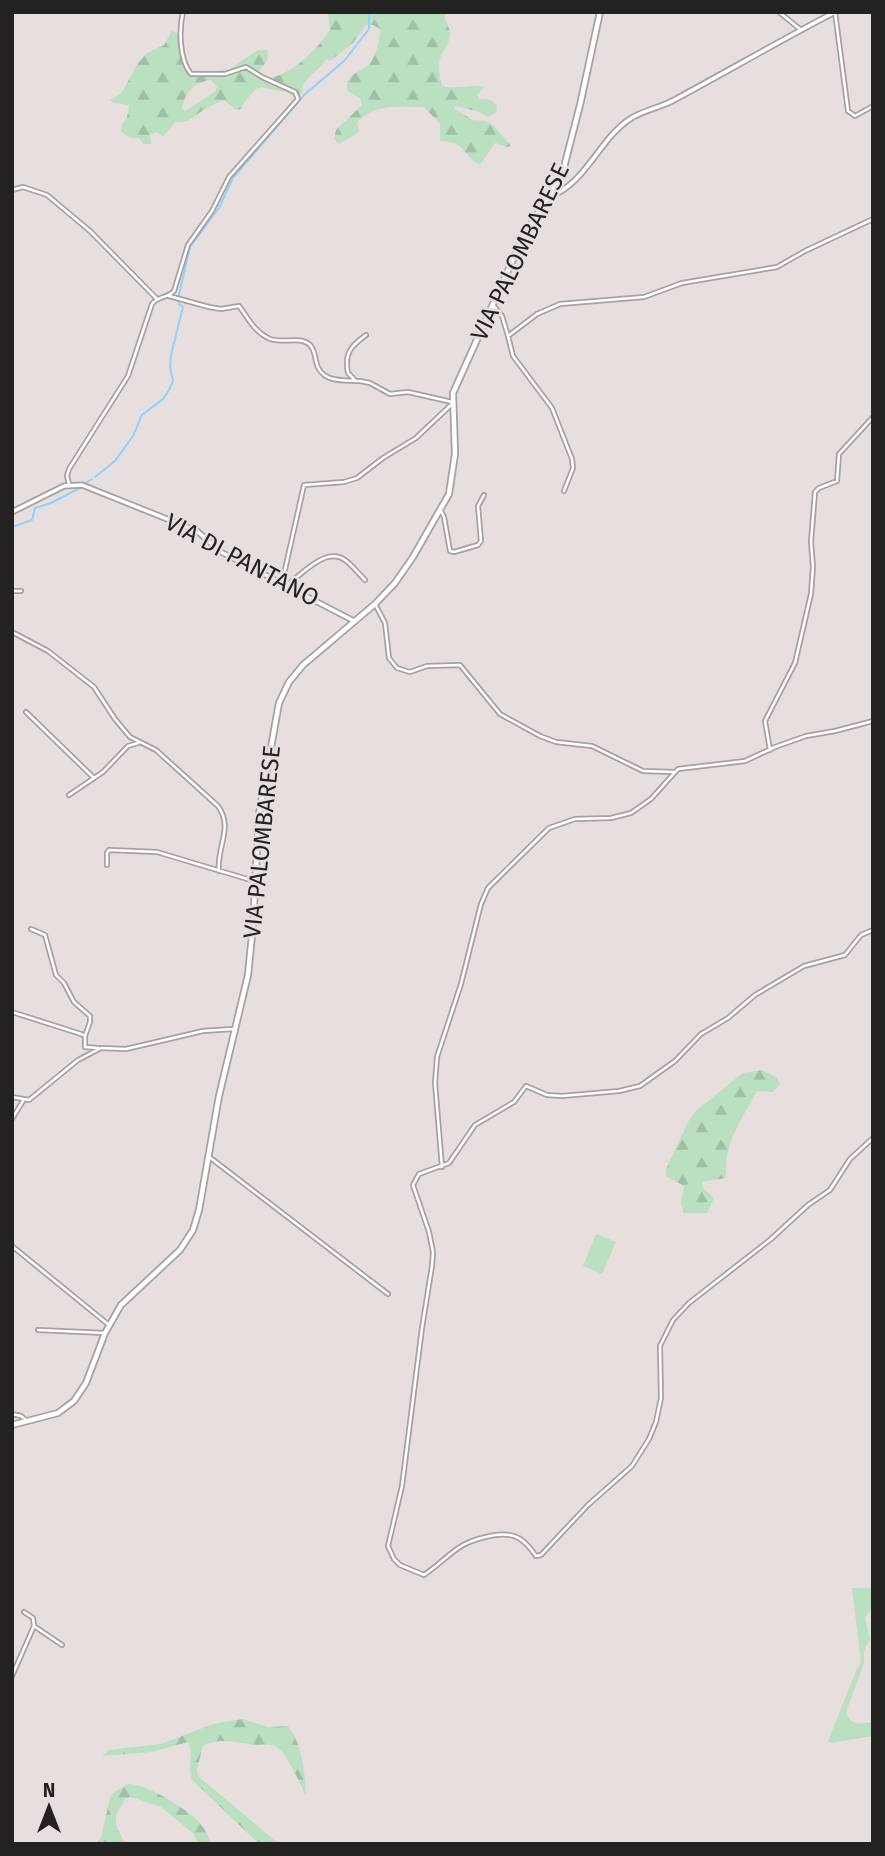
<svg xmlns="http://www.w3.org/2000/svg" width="885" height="1856" font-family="'Fira Sans',sans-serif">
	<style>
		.green { fill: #badfc1 }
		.forest { fill: url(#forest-firs); fill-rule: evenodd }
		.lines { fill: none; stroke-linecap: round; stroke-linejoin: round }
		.stream { stroke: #91d2fd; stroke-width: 2 }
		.minor-casing { stroke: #a7a19f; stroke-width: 6 }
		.tertiary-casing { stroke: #a7a19f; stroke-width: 7 }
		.secondary-casing { stroke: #a7a19f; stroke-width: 8 }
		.minor { stroke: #fff; stroke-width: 2.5 }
		.tertiary { stroke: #fff; stroke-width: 3.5 }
		.secondary { stroke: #fff; stroke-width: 4.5 }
		.labels { text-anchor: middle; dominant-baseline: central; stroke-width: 5; stroke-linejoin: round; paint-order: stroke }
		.street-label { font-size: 24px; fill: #242221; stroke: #e6dfdd }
	</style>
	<defs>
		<pattern id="forest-firs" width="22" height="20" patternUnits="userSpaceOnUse" patternTransform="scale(1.75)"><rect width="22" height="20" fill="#badfc1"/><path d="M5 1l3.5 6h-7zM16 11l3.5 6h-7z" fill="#a0bfa6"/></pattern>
	</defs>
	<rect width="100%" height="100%" fill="#e6dfdd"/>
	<path class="green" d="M596,1234l20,8 -14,32 -19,-8z
		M852,1588h21v19l-8,11 5,21 -6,12v12l-18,49c5,15 14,11 27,10v14l-42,7 -3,-2 28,-70 5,-9z"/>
	<path class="forest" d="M328,12h117c-2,9 4,12 5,21 1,8 -7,17 -10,26 -3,9 0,18 2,27 14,4 28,-2 42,1l-7,8 2,4 12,1 6,6 -1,6 -8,5 -8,-5 -25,-6 -1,3 19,11 12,1 8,4 18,21 -5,1 -11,-4 -15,22c-18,-9 -13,-24 -40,-24v-17l-16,-17c-21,0 -53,-4 -67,16l2,9 -20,12 -5,-5 2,-9 26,-25 -2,-7 -12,-7c-6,-18 16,-18 23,-29 5,-7 10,-25 9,-33l-7,-4h-7l-13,18 -23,18 -4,-2c-7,13 -25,19 -24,34l-6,4 -10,-5 -25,-5 -5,2 -11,12 -4,8 -4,1 -14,-10c-5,2 -11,5 -16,8 -13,7 -15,15 -32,14l-12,15 -6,-5 -7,2 1,10h-7l-5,-6h-9l-9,-7 1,-7 5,-6 2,-13 -15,-2 -4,-3 11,-6 17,-31 9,-10 17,-8 8,-14 8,3c2,13 1,32 11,41l39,-6 28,-19h10l-1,11 -12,15c26,11 61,-25 75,-46zM211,80l6,7 -2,5 -30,19 -3,-3c3,-17 13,-26 29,-28z
		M762,1070l15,8 3,6 -7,8 -16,-1c-16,30 -33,50 -31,87l-24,4 2,7 10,9 -7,15h-23l-3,-10 3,-17 -18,-10v-7l24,-51 8,-9 45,-36z
		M243,1719l25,8 20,-1c15,19 17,48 18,70 -6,-12 -17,-39 -28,-48 -6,-5 -14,-3 -21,-3 -19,-1 -35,-9 -54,1l-6,23 1,7 81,68h-18l-5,-3 -64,-61c-5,-15 2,-28 -4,-38l-37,10 -49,4 7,-6 52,-6 52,-20z
		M128,1784c17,-1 57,24 69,36 7,7 11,15 14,24h-13l-5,-11 -32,-26 -30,-10 -6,2 -9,16v10l9,19h-29l5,-7 9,-39 3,-5z"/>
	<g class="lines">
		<path class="stream" d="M95,477l20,-16 18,-25 9,-21 21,-16 6,-9 4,-9 -3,-14 1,-12 12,-48 -4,-3 -1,-5 12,-52 29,-39 14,-30 71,-83 40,-34 25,-32v-17
			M84,484l8,-5
			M12,527l20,-7 3,-12 16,-5 31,-16"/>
		<g class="minor-casing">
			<path id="minor" d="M779,12l22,18
				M835,12l13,99 7,5 18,-10
				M12,190l11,-3 24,8 43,36 67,68
				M169,296l40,11 12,2 18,-3c9,12 15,25 29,32 12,7 32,-3 42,7 4,4 5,11 6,16 4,22 26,19 44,20
				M493,305l9,11 6,20 29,-22 23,-10 84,-7 38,-14 95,-16 28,-16 68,-32
				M508,336l5,20 39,52 20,51 1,9 -9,23
				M354,379l-6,-6c-4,-20 3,-27 18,-38
				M360,381l10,2 20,11 18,-2 44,10
				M69,484l-2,-8 2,-7 59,-93 24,-72c6,-8 16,-6 22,-13l14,-46 24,-34 17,-34 69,-78 -3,-7 -33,-15 -16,-10 -21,7h-34c-12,-14 -12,-45 -8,-62
				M440,509l4,8 6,34 4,1 24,-7 3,-4 -3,-35 6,-11
				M282,583l22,-98 40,-3 13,-4 26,-20 33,-20 36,-34
				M287,585c14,-10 39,-39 58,-25 7,5 13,13 20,20
				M12,591h9
				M375,604l10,19 4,35 8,10 13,4 17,-6 33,-1 40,49 40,22 16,6 36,4 51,25 31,1
				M12,632l36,19 46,36 21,32 15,18 26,13 62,56c16,22 -2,42 1,65
				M26,712l68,66
				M770,750l-5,-29 30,-58 16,-69 2,-27 -2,-25 4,-50 4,-4 18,-7 2,-27 34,-37
				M69,795l34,-23 25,-26 10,-3
				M107,865v-12l2,-3 48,2 97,29
				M31,929l14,6 11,40 8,8 10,19 16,14v6l-5,14
				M873,930l-12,5 -16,20 -41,11 -49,29 -27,23 -27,16 -26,27 -35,25 -21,5 -57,5 -15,-1 -21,-9 -12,16 -39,23 -26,38 -30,11 -6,11 16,47 4,20 -1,14 -10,62 -20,158 -14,60 6,13 6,6 24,10c30,-21 31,-33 71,-40 21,-3 30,5 41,21l5,-1 47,-50 44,-39 17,-27 7,-17 5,-24 -1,-52 13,-26 16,-17 82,-64 37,-34 22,-15 20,-31 23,-21
				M12,1012l69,22 4,2v11l13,1
				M12,1097l17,3 49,-40 23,-12 25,1 77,-18 30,-2
				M12,1119l11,-18
				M208,1156l180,138
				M442,1167l-7,-84 2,-26 24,-73 20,-80 7,-16 61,-60 26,-9 36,-1 20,-5 20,-14 27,-30 67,-8 30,-14 31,-11 29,-5 38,-10
				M12,1246l97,79
				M38,1330l67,3
				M12,1414l9,2 5,4
				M34,1626l28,19
				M12,1676l22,-50 -1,-8 -9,-6"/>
		</g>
		<g class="tertiary-casing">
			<path id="tertiary" d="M549,197c37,-13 50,-58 81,-78 13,-9 30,-11 44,-19 54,-29 107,-60 161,-88
				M12,512l52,-26 18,-1 115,46 24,21 133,69"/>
		</g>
		<g class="secondary-casing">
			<path id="secondary" d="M12,1425l46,-12 16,-12 12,-18 19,-50 16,-28 59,-55 13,-20 6,-20 20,-114 29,-121 5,-50 6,-111 20,-111 10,-21 14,-17 72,-61 20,-21 18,-26 36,-63 6,-40 -2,-61 71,-158 38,-60 18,-70 20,-93"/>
		</g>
		<use href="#minor" class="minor"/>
		<use href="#tertiary" class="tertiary"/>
		<use href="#secondary" class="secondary"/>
	</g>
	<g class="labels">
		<g class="street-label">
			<text transform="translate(520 252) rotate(-64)">VIA PALOMBARESE</text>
			<text transform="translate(242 560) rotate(28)">VIA DI PANTANO</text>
			<text transform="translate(262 842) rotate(-84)">VIA PALOMBARESE</text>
		</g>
	</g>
	<rect width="885" height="1856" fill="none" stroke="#242221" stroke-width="28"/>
	<g transform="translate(49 1807)" stroke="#e6dfdd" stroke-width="5" paint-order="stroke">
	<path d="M0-5L12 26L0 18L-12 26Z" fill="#242221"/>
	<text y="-10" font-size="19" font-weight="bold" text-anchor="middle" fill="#242221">N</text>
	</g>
</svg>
